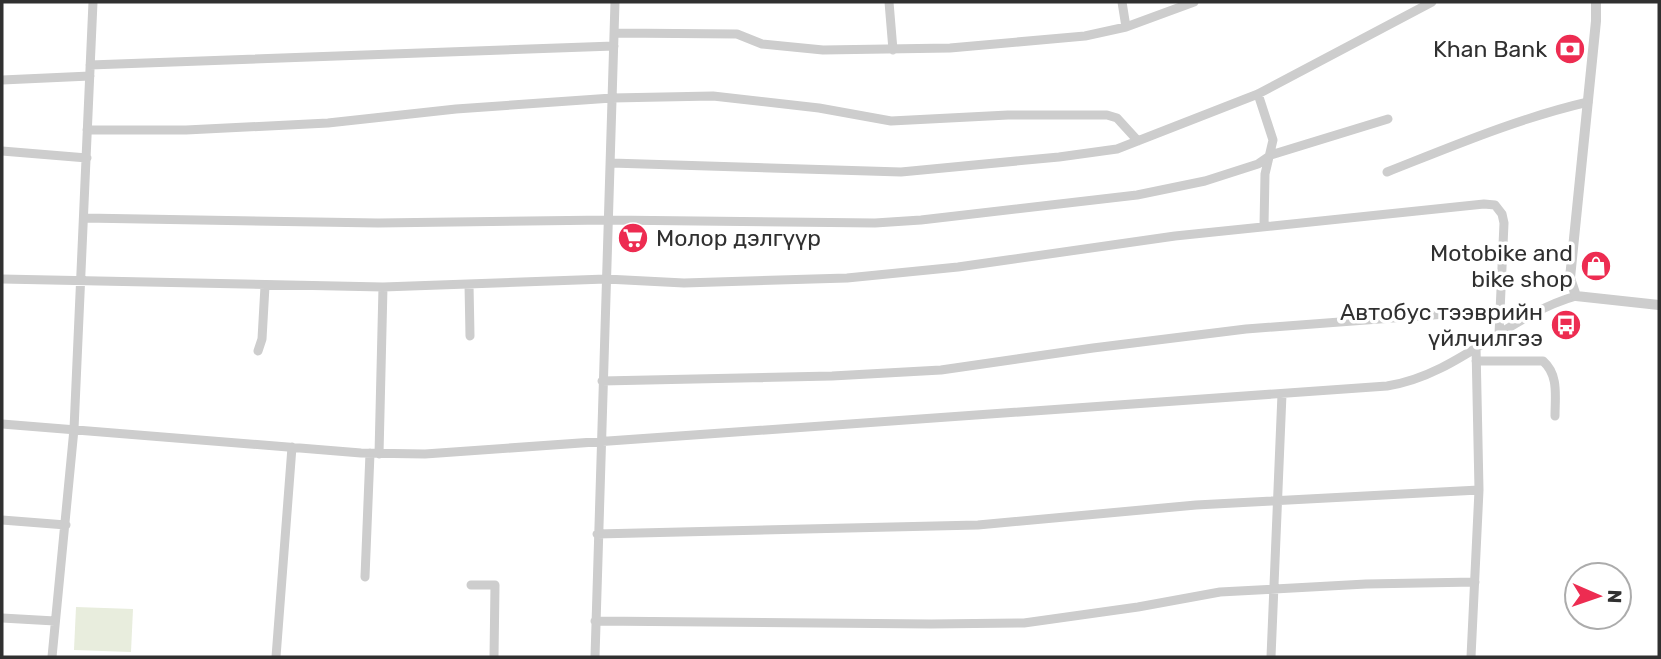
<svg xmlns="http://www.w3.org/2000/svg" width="1661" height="659" font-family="Rubik,sans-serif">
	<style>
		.green { fill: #e8eddd }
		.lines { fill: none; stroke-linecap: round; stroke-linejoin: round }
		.minor { stroke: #cdcdcd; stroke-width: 9 }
		.tertiary { stroke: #cdcdcd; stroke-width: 10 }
		.labels { text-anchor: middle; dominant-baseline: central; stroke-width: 7; stroke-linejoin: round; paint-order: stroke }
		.poi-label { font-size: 23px; fill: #303030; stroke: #fff; text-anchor: end }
	</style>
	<rect width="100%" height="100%" fill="#fff"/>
	<path class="green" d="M76,607l57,2 -2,43 -57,-2z"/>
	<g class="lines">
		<path class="minor" d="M889,2l4,48
			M1122,2l4,25
			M614,33l123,1 25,10 61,6 127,-2 135,-12 41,-9 68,-25
			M90,65l524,-19
			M2,80l88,-4
			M1258,94l15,46 -8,34 -1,52
			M87,130h99l142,-7 128,-14 156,-11 101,-2 106,12 72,13 117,-6h99l10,3 21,23
			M2,151l85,7
			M611,163l290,9 158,-15 58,-8 141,-55 174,-92
			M1387,172c66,-26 132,-54 201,-70
			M84,218l294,5 230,-3 267,3 46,-3 216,-25 68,-14 53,-17 13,-9 117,-36
			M2,279l381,8 223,-8 78,4 163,-5 111,-11 217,-31 309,-32 11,1 7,9 2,9 -5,111
			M469,284l1,52
			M258,351l4,-12 3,-53
			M1476,361h67c16,14 12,35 12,55
			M602,381l230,-5 109,-6 152,-22 153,-19 253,-19
			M2,424l359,29 64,1 962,-68c71,-11 121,-71 189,-90
			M379,454l4,-167
			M2,520l64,5
			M597,534l381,-9 218,-20 283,-15
			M365,577l5,-124
			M471,585h24l-1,72
			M2,618l53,3
			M595,621l336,3 93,-1 114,-16 82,-15 146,-8 109,-2
			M52,657l22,-228 19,-427
			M276,657l16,-210
			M595,657l20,-655
			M1271,657l11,-263
			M1471,657l8,-167 -3,-143"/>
		<path class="tertiary" d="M1596,2v19l-26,257 6,18 83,9"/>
	</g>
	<defs>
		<g id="bank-disc" transform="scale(1.575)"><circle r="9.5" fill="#ed2c51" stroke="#fff"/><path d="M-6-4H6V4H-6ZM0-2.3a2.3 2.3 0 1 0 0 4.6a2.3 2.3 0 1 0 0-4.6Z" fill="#fff"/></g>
		<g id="supermarket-disc" transform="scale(1.575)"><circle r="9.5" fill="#ed2c51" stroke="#fff"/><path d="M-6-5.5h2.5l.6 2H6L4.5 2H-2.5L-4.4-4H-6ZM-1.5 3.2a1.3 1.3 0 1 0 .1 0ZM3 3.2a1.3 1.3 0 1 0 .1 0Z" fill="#fff"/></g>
		<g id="shop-disc" transform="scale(1.575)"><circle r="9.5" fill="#ed2c51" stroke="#fff"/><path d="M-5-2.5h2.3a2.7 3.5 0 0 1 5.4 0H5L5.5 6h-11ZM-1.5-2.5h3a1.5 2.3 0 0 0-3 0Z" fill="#fff"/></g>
		<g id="bus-disc" transform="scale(1.575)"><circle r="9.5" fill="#ed2c51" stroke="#fff"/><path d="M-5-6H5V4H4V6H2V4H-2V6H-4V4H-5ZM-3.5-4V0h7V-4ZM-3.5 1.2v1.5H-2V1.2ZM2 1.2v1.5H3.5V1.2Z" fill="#fff"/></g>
	</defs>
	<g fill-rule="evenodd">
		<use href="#bank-disc" x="1570" y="49"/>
		<use href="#supermarket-disc" x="633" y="238"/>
		<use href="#shop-disc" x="1596" y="266"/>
		<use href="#bus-disc" x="1566" y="325"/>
	</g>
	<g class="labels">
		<g class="poi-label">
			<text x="1547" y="49">Khan Bank</text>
			<text x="656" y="238" text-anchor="start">Молор дэлгүүр</text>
			<text x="1573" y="253">Motobike and<tspan x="1573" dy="26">bike shop</tspan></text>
			<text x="1543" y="312">Автобус тээврийн<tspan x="1543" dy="26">үйлчилгээ</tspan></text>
		</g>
	</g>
	<rect width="1661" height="659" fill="none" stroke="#303030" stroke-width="7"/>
	<g transform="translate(1598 596) rotate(92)"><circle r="33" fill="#ffffff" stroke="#acacac" stroke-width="2"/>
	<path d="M0-5L12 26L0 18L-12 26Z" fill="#ed2c51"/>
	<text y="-10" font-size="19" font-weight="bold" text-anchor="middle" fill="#303030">N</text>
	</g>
</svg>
